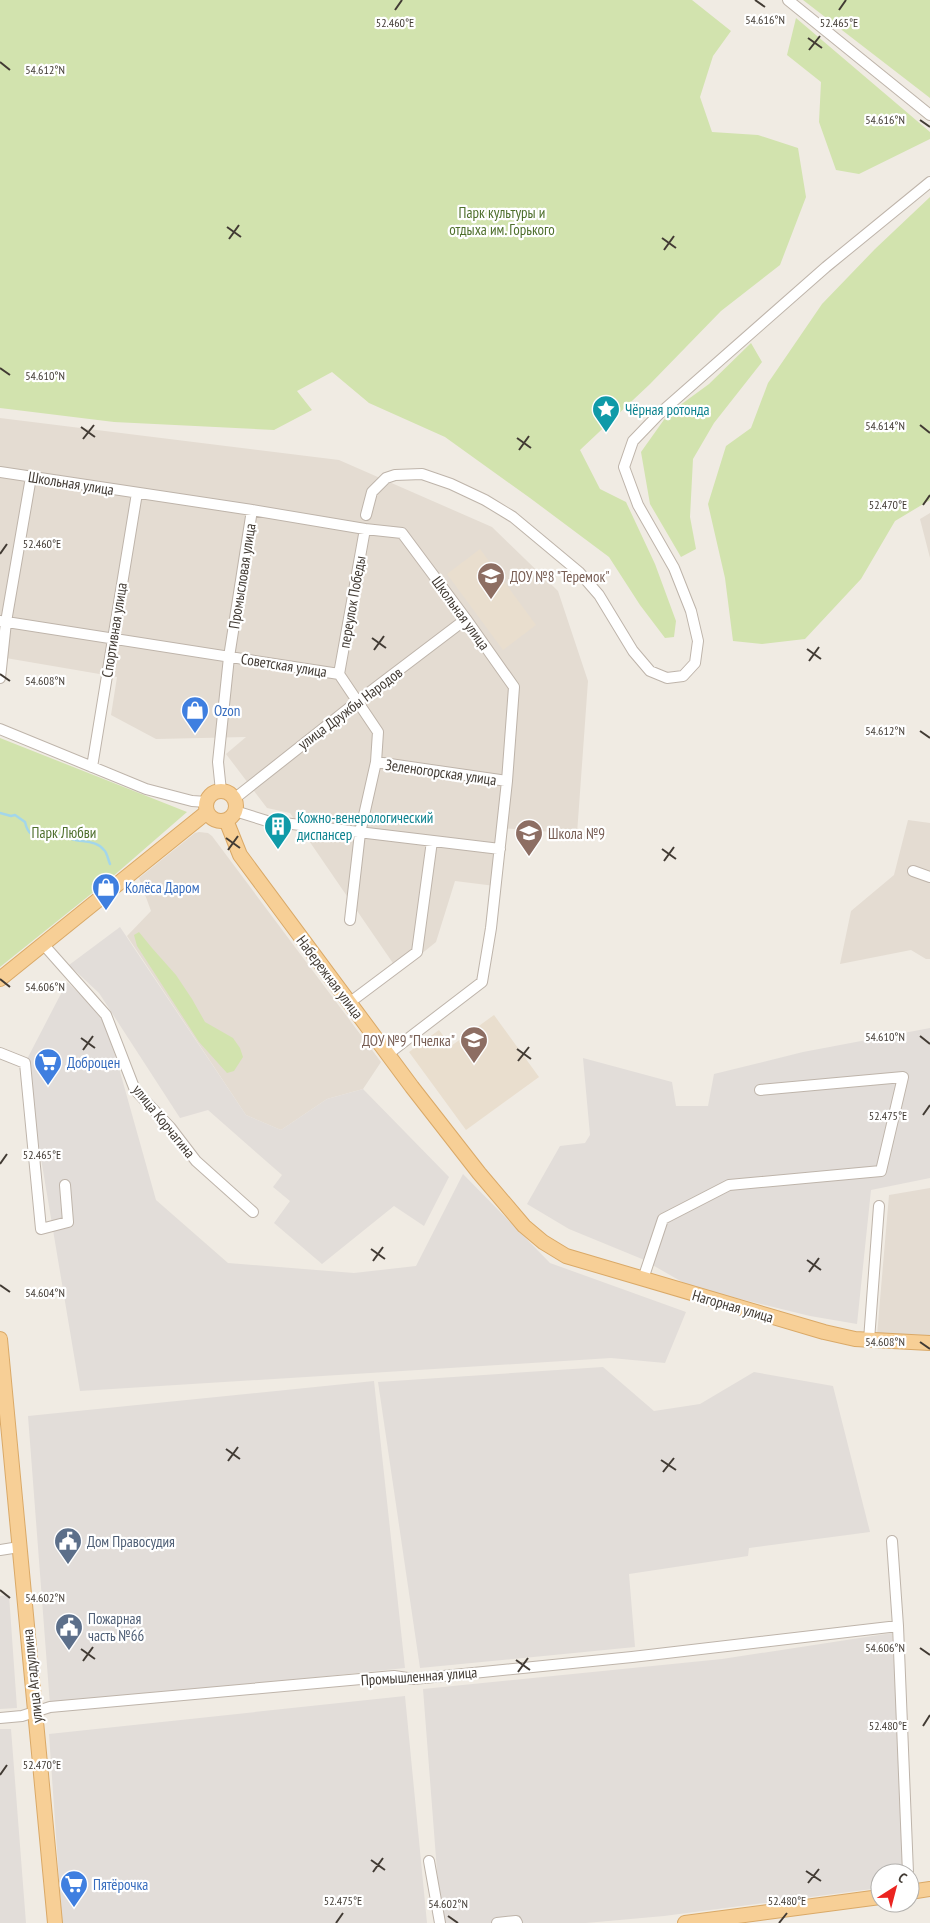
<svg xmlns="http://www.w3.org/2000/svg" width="930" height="1923" font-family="'PT Sans Narrow',sans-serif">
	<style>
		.residential { fill: #e4dcd2 }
		.industrial { fill: #e2ddd9 }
		.education { fill: #e9dece }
		.green { fill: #d2e3ae }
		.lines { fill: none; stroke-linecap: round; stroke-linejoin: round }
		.stream { stroke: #a3d6ea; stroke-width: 2.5 }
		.minor-casing { stroke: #beb4aa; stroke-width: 12 }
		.major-casing { stroke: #daa967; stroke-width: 16 }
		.minor { stroke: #fff; stroke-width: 10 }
		.major { stroke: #f7cf96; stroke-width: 14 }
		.ticks { fill: none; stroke: #423b34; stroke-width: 2 }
		.labels { text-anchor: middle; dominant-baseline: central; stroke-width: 4.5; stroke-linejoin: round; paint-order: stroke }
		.park-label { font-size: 15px; fill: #4e6f2c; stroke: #fff }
		.culture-label { font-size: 15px; fill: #0d838f; stroke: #fff; text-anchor: start }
		.street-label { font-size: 15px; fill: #423b34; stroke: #fff }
		.education-label { font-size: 15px; fill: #785e54; stroke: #fff; text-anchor: start }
		.shop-label { font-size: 15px; fill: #366cbe; stroke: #fff; text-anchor: start }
		.service-label { font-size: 15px; fill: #4e5e75; stroke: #fff; text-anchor: start }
		.ticks-label { font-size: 12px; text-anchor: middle; fill: #423b34; stroke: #fff; stroke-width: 4.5; stroke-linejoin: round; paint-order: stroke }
	</style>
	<rect width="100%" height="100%" fill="#f0ebe3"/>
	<path class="residential" d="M0,418l339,42 153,67 66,64 30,90 -11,153 -75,-6 -7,58 -40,-5 -19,61 -37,30 -109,-159 -23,-5 -41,-54 20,-17 -90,2 -45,-24 6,-38 -117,-20z
		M930,513v45l-10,-39z
		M908,820l22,3v136h-4l-15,-9 -71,14 11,-53 43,-36z
		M199,832l9,1 4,3 169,226 -18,27 -36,10 -46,31 -35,-15 -119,-179 24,-25 -12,-33 56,-45z
		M930,1188v148l-53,-1 12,-140z"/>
	<path class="industrial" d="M120,927l126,188 35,15 46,-31 36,-10 86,88 -25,49 -30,-20 -72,58 -48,-41 16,-22 -17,-14 9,-12 -74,-65 -28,8 -81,-125 -30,-28z
		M67,982l33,31 17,48 39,139 72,63 126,10 62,-7 47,-92 87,89 136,49 -21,51 -54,-5 -531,33 -55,-328z
		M930,1028v150l-59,12 -14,134 -47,-8 -119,-29 -49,-28 -73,-30 -42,-25 33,-58 25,-3 5,-8 -7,-77 89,24 4,24h32l6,-32 89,-22z
		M603,1367l51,44 46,-7 54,-32 79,14 37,146 -121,16 -1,8 -119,18 6,73 -215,21 -42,-286z
		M374,1381l31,287 -355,37 -22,-289z
		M9,1595l8,113 -17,1v-113z
		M892,1633l14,240h-26v15l-216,28 -78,7h-145l-18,-234 299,-30z
		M405,1696l22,227h-365l-13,-189z
		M0,1729h11l15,194h-26z"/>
	<path class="education" d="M480,549l56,76 -33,25 -56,-76z
		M494,1015l45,62 -73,53 -57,-78 30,-22 12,16z"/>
	<path class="green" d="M0,0h692l39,31 -18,25 -13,41 12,35 46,3 40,13 8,49 -26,68 -59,46 -71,73 -70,66 20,39 26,13 29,62 21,57 -2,16 -9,1 -25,-33 -31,-48 -79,-59 -85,-61 -76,-34 -37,-31 -35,19 15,19 -38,20 -160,-8 -114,-14z
		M803,0h127v98z
		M796,18l134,114v7l-71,35 -23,-4 -17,-48 2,-40 -34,-27z
		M930,197v303l-35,21 -34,58 -56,60 -43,5 -29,-3 -8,-63 -17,-74 18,-58 25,-18 17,-45 54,-79 53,-55z
		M751,343l11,19 -48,61 -21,36 -3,58 6,32 -15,8 -31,-53 -9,-52 27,-38 41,-30z
		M0,738l187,74 -76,66 -111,89z
		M139,932l13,16 24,27 16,24 13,23 28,16 7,10 3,9 -9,14 -7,2 -28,-31 -62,-96 -3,-11z"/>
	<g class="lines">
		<path class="stream" d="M0,813l11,3 4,-1 10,7c4,17 11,13 23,14 6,0 11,1 17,-2 8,11 29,3 39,16 3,2 4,10 6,14"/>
		<g class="minor-casing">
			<path id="minor" d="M788,0l142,115
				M0,472l252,38 113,19 37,4 64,86 48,68 -7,94 -16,147 -9,54 -94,72
				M366,515l6,-23 14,-14 9,-3 27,-1 29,10 34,16 28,17 66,55 20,23 34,56 17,20 17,7 16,-2 12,-13 3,-22 -7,-30 -17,-43 -36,-63 -14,-38 9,-26 26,-27 167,-147 104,-85
				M0,621l339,53 39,58 -2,30 -16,71 -10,87
				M339,674l26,-145
				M0,678l6,-56 25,-145
				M0,729l146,60 46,12 15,1
				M376,762l131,19
				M92,767l45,-274
				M221,791l-3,-29 11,-105 23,-147
				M234,799l124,-98 108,-82
				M235,811l32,10 233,28
				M913,871l17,6
				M43,944l63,71 29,75 35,37 26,34 57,51
				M349,1003l68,-51 15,-111
				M0,1053l25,10 16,166 27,-7 -3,-37
				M643,1279l20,-60 66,-34 152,-14 22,-94 -143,13
				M869,1340l10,-134
				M892,1541l6,85 10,247
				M0,1550l19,-3
				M0,1718l22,-2 28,-9 344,-31 20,3 218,-22 266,-31
				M429,1861l11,62
				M497,1923l19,-2 1,2"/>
		</g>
		<g class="major-casing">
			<path id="major" d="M206 806a15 15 0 1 1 30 0a15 15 0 1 1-30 0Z
				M226,820l14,35 172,232 67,86 45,53 19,16 23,14 258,76 31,7 75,4
				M0,979l207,-167
				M0,1339l55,584
				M910,1892l20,-3
				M685,1923l195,-26"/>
		</g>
		<use href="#minor" class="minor"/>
		<use href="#major" class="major"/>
	</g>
	<path class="ticks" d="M755,0l10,7M395,10l7,-10M839,10l7,-10M808,38l14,10M809,50l11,-14M0,62l10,8M920,120l10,7M227,227l14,10M662,238l14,10M229,239l10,-14M664,250l10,-14M0,368l10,7M920,425l10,8M81,427l14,10M517,438l14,10M83,439l11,-14M519,450l10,-14M923,505l7,-10M0,554l7,-10M372,638l14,10M807,649l14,10M374,650l10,-14M809,661l10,-14M0,674l10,7M920,731l10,7M226,838l14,10M662,849l14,10M228,850l10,-14M664,861l10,-14M0,979l10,8M920,1036l10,8M81,1038l14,10M517,1049l14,10M83,1050l10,-14M518,1061l11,-14M923,1115l7,-10M0,1164l7,-10M371,1249l14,10M807,1260l14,10M373,1261l10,-14M809,1272l10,-14M0,1285l10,7M920,1342l10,7M226,1449l14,10M661,1460l15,10M228,1461l10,-14M663,1472l11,-14M0,1590l10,8M920,1648l10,7M81,1649l14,10M516,1660l14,10M83,1661l10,-14M518,1672l10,-14M923,1726l7,-11M0,1775l7,-10M371,1860l14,10M806,1871l15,10M373,1872l10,-14M808,1883l11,-14M448,1916l10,7M336,1923l7,-10M779,1923l8,-10"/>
	<defs>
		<g id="sight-pin" transform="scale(1.4375)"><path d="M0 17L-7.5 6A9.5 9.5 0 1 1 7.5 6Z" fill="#0f9aa8" stroke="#fff"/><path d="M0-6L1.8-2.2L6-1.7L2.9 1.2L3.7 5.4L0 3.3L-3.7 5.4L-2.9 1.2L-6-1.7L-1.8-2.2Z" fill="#fff"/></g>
		<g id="school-pin" transform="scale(1.4375)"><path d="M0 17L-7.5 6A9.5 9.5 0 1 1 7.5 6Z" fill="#8d6e63" stroke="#fff"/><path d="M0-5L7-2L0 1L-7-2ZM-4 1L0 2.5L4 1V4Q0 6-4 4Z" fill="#fff"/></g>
		<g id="shop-pin" transform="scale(1.4375)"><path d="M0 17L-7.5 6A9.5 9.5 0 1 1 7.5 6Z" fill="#3f7fe0" stroke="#fff"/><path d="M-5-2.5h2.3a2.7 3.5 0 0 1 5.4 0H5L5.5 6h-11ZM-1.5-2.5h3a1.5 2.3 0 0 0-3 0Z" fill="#fff"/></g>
		<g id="building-pin" transform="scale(1.4375)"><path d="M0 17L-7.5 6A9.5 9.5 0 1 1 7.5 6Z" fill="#0f9aa8" stroke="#fff"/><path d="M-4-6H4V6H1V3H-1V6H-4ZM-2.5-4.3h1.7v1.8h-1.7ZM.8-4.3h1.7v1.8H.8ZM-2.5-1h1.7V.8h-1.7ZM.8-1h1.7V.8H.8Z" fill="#fff"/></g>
		<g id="supermarket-pin" transform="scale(1.4375)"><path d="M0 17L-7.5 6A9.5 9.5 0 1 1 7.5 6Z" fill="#3f7fe0" stroke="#fff"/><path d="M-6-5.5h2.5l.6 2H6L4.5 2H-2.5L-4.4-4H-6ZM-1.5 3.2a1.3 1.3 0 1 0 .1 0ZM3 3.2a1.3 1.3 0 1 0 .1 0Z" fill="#fff"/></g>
		<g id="civic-pin" transform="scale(1.4375)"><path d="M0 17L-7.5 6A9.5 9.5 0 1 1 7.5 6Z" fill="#5c6f8a" stroke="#fff"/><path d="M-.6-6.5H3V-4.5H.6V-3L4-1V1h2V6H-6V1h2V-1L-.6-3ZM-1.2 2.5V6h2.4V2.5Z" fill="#fff"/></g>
	</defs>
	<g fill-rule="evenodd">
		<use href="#sight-pin" x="606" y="409"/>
		<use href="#school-pin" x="491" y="576"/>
		<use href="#shop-pin" x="195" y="710"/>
		<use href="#building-pin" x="278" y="826"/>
		<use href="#school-pin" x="529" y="833"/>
		<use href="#shop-pin" x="106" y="887"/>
		<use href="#school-pin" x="474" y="1040"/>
		<use href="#supermarket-pin" x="48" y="1062"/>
		<use href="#civic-pin" x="68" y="1541"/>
		<use href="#civic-pin" x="69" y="1627"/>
		<use href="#supermarket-pin" x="74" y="1884"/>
	</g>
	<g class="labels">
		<g class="park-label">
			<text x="502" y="212">Парк культуры и<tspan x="502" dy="17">отдыха им. Горького</tspan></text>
			<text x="64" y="832">Парк Любви</text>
		</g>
		<g class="culture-label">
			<text x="625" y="409">Чёрная ротонда</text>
			<text x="297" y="817">Кожно-венерологический<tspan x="297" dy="17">диспансер</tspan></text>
		</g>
		<g class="street-label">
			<text transform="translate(71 483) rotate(9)">Школьная улица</text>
			<text transform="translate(242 576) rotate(-81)">Промысловая улица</text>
			<text transform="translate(352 602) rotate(-80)">переулок Победы</text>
			<text transform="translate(461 613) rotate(54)">Школьная улица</text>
			<text transform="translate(114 630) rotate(-81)">Спортивная улица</text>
			<text transform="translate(284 665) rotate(9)">Советская улица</text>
			<text transform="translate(350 708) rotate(-37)">улица Дружбы Народов</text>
			<text transform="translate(441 772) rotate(8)">Зеленогорская улица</text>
			<text transform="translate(330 977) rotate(53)">Набережная улица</text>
			<text transform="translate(164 1121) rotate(51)">улица Корчагина</text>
			<text transform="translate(733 1306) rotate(16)">Нагорная улица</text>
			<text transform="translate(32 1676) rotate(-96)">улица Агадуллина</text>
			<text transform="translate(419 1676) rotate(-4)">Промышленная улица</text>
		</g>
		<g class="education-label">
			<text x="510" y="576">ДОУ №8 "Теремок"</text>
			<text x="548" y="833">Школа №9</text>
			<text x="455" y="1040" text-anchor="end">ДОУ №9 "Пчелка"</text>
		</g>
		<g class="shop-label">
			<text x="214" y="710">Ozon</text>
			<text x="125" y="887">Колёса Даром</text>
			<text x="67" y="1062">Доброцен</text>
			<text x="93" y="1884">Пятёрочка</text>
		</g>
		<g class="service-label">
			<text x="87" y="1541">Дом Правосудия</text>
			<text x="88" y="1618">Пожарная<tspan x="88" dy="17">часть №66</tspan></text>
		</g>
	</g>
	<g class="ticks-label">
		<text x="765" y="24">54.616°N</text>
		<text x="839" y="27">52.465°E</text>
		<text x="395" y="27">52.460°E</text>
		<text x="45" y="74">54.612°N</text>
		<text x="885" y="124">54.616°N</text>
		<text x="45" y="380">54.610°N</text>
		<text x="885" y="430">54.614°N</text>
		<text x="888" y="509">52.470°E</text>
		<text x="42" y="548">52.460°E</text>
		<text x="45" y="685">54.608°N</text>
		<text x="885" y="735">54.612°N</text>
		<text x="45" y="991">54.606°N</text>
		<text x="885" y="1041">54.610°N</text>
		<text x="888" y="1120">52.475°E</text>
		<text x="42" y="1159">52.465°E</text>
		<text x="45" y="1297">54.604°N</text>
		<text x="885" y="1346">54.608°N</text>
		<text x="45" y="1602">54.602°N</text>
		<text x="885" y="1652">54.606°N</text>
		<text x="888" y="1730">52.480°E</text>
		<text x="42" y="1769">52.470°E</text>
		<text x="343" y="1905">52.475°E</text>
		<text x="787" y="1905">52.480°E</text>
		<text x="448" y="1908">54.602°N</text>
	</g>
	<g transform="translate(895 1888) rotate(36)"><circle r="24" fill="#ffffff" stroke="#b3b1ae"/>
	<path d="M0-4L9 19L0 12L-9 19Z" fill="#eb2420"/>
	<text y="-8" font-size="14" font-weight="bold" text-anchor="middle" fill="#423b34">С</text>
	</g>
</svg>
